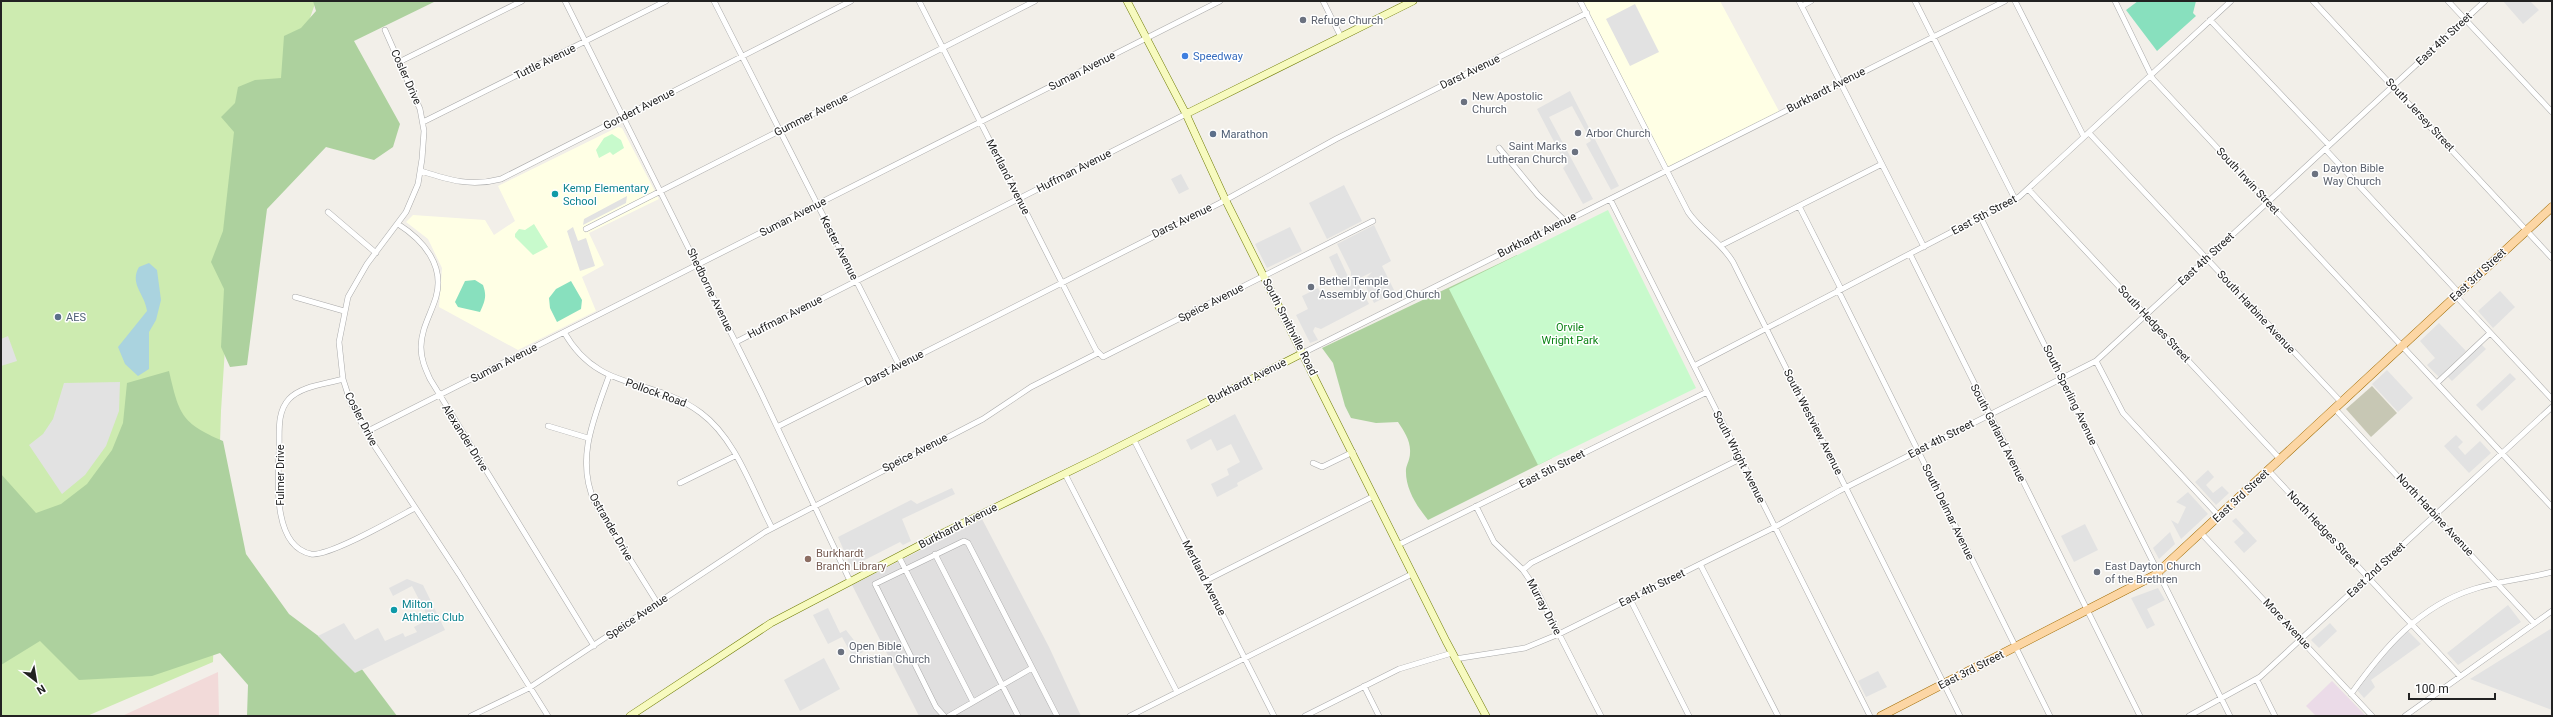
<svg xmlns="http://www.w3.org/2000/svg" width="2553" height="717" font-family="Roboto,sans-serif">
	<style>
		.residential { fill: #e0dfdf }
		.commercial { fill: #f2dad9 }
		.industrial { fill: #ebdbe8 }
		.education { fill: #ffffe5 }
		.construction { fill: #c7c7b4 }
		.grass { fill: #cdebb0 }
		.forest { fill: #add19e }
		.park { fill: #c8facc }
		.pitch { fill: #88e0be }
		.parking { fill: #e2e2e2 }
		.water { fill: #aad3df }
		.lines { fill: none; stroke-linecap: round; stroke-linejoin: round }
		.street-casing { stroke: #a9a9a9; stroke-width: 6 }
		.secondary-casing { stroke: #707d05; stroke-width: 8 }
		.primary-casing { stroke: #a06b00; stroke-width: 9 }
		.street { stroke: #fff; stroke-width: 5 }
		.secondary { stroke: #f7fabf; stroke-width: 7 }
		.primary { stroke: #fcd6a4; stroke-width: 8 }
		.worship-dot { fill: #6b7280; stroke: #fff; stroke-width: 1.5 }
		.shop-dot { fill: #3f7fe0; stroke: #fff; stroke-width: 1.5 }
		.service-dot { fill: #5c6f8a; stroke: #fff; stroke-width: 1.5 }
		.culture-dot { fill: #0f9aa8; stroke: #fff; stroke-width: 1.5 }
		.education-dot { fill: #8d6e63; stroke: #fff; stroke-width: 1.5 }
		.labels { text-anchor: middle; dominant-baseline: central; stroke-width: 3; stroke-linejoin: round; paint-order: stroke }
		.worship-label { font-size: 11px; fill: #5b616d; stroke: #fff; text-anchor: start }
		.street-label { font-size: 11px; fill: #222; stroke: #fff }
		.shop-label { font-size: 11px; fill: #366cbe; stroke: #fff; text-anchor: start }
		.service-label { font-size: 11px; fill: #4e5e75; stroke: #fff; text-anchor: start }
		.culture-label { font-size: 11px; fill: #0d838f; stroke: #fff; text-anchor: start }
		.park-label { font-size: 11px; fill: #0c8416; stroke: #fff }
		.education-label { font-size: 11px; fill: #785e54; stroke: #fff; text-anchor: start }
	</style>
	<rect width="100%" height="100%" fill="#f2efe9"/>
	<path class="residential" d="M982,519l67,128 32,69h-162l-67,-131z"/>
	<path class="commercial" d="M218,672l1,44h-97z"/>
	<path class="industrial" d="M2332,681l34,35h-50l-10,-10z"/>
	<path class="education" d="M1581,1h139l60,112 -113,57z
		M618,127l4,1 37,71 -70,34 15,32 -22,12 14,34 -78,39 -79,-43 3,-39 -14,-29 -22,-17 7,-7 72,5 9,15 21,-14 -17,-35z"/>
	<path class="construction" d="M2372,386l25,27 -26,24 -25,-28z"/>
	<path class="grass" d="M1,1h315l-84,237 -11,173 -8,251 -126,54h-86z"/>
	<path class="forest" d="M313,1h123l-82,40 46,83 -7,23 -19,13 -48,-13 -59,62 -20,156 -17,2 -9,-20 3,-58 -13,-27 12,-31 11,-99 -13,-15 14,-14 3,-16 17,-7 26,-2 3,-42 17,-8 15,-17z
		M1517,255l35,203 -124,62c-12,-15 -23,-32 -22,-51 1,-5 4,-10 4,-16 1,-12 -6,-22 -12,-31l-22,1 -25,-5 -6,-12 -12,-43 -11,-15z
		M169,371c10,43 12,52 54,70l23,113 43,60 72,54 36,48h-150l1,-31 -28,-32 -68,23 -73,4 -39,-39 -39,24v-191l35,39 25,-9 26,-20 25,-34 11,-27 4,-40z"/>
	<path class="park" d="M612,134l9,6 3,8 -11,7 -3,-3 -11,6 -3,-8 8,-12z
		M1608,210l88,178 -158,77 -89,-176z
		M534,224l14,23 -15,8 -18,-18v-3l4,-5 6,1z"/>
	<path class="pitch" d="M2138,1h58l-3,12 3,3 -39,35 -31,-41z
		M475,280l8,5c4,11 2,16 -3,27l-22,-5 -3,-5 10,-21z
		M571,281l11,19 -1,9 -24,13 -7,-14 -1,-10 7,-9z"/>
	<path class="parking" d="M2503,1h27l9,9 -16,14z
		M1635,4l24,48 -29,14 -24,-47z
		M1570,91l49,95 -8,4 -25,-46 5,-3 -19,-35 -23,11 44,82 -10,5 -20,-36 3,-3 -29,-56z
		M1181,174l8,15 -10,5 -8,-15z
		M1344,185l18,36 -35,18 -18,-36z
		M627,196l-1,7 -43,22 1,-6z
		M1374,225l17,36 -9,5 13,26 -21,11 -11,-22 9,-9 -12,6 -2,5 11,21 -48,25 -6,-2 -2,4 5,9 -8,3 -14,-28 12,-6 -6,-13 16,-8 6,11 20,-10 -15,-32 8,-4 14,30v-11l-14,-28z
		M573,227l5,14 8,-3 9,28 -15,5 -13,-40z
		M1290,227l12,24 -35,17 -12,-24z
		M2500,291l15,16 -22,21 -15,-17z
		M2439,323l27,28 -27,26 -12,-12 8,-7 -15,-17z
		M8,336l9,25 -16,5v-27z
		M2480,343l6,6 -34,32 -6,-6z
		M2387,370l26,28 -15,14 -26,-28z
		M2510,373l6,6 -34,32 -6,-6z
		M120,382l-1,29 -13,35 -21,29 -23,19 -33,-49 14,-11 10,-15 11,-36z
		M1235,414l28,55 -26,14 1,3 -21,11 -6,-13 18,-9 -2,-6 13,-7 -9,-18 -14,7 -6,-12 -20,11 -5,-10z
		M2456,435l7,7 -5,5 7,8 15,-14 11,12 -22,20 -25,-27z
		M2208,470l6,7 -8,8 7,8 9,-7 7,7 -13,12 -21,-23z
		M952,488l3,6 -53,25 9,22 -8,4 -3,-3 -49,25 -13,-30 73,-37 6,4z
		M2188,492l20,22 -27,25 -10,-19 7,4 8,-17 -10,-5z
		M2236,518l21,23 -13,12 -10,-11 10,-9 -12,-12z
		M2085,524l13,26 -24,12 -13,-26z
		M2170,532l5,12 -16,15 -6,-11z
		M407,579l16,6 22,45 -90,43 -37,-37 26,-13 11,17 23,-12 7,13 18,-8 2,4 12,-5 -3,-5 15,-8 -17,-33 -19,10 -4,-8z
		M2158,588l7,12 -18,9 8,16 -8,4 -16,-31z
		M2508,605l13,17 -63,43 -11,-12z
		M828,608l12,25 6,-3 17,22 -10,5 -11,-20 -14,7 -15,-29z
		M2330,623l7,8 -18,17 -8,-8z
		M2552,628v82l-82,-31z
		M2408,631l13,13 -50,36 4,7 -11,11 -7,-8 38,-50z
		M824,658l16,31 -40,22 -16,-31z
		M1878,671l9,16 -21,10 -8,-16z"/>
	<path class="water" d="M149,263l8,7 4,30 -5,20 -7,12v37l-11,7 -13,-12 -7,-17 29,-36c-2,-17 -18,-27 -8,-44z"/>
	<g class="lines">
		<g class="street-casing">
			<path id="street" d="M565,1l196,392 89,188
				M714,1l185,364
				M919,1l177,349 7,7 270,-136
				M1323,1l18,36
				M1580,1l108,211c13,19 33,30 45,50l227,454
				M1799,1l125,246
				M1915,1l100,198
				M2015,1l69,136
				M2115,1l38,78 399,428
				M2313,1l239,257
				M2448,1l104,111
				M1802,6l9,-5
				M2210,20l119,125
				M385,30l35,79 4,22 -2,28 -4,25 -12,28 -39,52 -19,33 -9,45 4,37 7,22 20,38 89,135 89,142
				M399,62l123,-61
				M423,122l243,-121
				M2089,133l252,269
				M1499,148l39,47 27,26
				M2325,149l134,144
				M421,171c28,9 50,16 80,8l350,-178
				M2028,189l252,270
				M1610,199l260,517
				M1799,206l42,83
				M328,212l48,41
				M1981,218l249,498
				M398,224c25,16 47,41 38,73 -5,17 -15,32 -15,50 0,12 4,21 9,32l164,267
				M586,229l449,-228
				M1722,245l160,-81
				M1910,254l230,462
				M1838,290l212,426
				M2456,296l96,103
				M295,297l49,14
				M564,332c35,62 88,44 137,81 35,26 51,77 71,115
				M736,342l450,-228
				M1303,353l702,-352
				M2096,361l27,52 96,103
				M1694,366l325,-169 212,-196
				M609,376c-15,42 -34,84 -14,127l63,101
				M343,379c-17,5 -42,7 -54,20 -13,14 -9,35 -10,52 -1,28 -7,95 32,103 18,3 85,-36 104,-46
				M2437,383l53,-50
				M2335,409l199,214
				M548,426l40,12
				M777,427l443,-224 116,-64 251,-126
				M366,432l854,-431
				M1134,440l140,276
				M1313,463l9,4 31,-15
				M2268,470l192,206
				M1065,474l112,218
				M680,483l55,-27
				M1476,506l18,36 29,28 13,19 65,127
				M2201,533l171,183
				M1398,545l309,-153
				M935,554l83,162
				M899,557l74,145
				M1700,564l78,152
				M1523,570l8,-7 209,-104
				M1205,581l169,-85
				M1630,599l59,117
				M1455,659l70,-11 34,-14 216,-107 64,-36 257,-130 389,-360
				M2257,680l18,36
				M1364,686l15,30
				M2351,694c33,-46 68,-88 123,-105 25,-8 52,-10 78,-17
				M471,716l58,-28 236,-156 218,-113 48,-32 67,-34
				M944,716l-8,-9 -61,-123 89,-43 4,2 89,173
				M949,716l83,-48
				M1130,716l282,-142
				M1305,716l94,-47 53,-16
				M2189,716l71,-39 292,-270
				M2405,716l147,-105"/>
		</g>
		<g class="secondary-casing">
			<path id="secondary" d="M1127,1l59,113 39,85 221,442 40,75
				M1186,114l227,-113
				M630,716l141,-93 174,-91 152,-74 206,-105"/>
		</g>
		<g class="primary-casing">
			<path id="primary" d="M1881,716l274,-141 397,-368"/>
		</g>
		<use href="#street" class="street"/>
		<use href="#secondary" class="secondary"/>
		<use href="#primary" class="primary"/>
	</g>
	<g class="worship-dot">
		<circle cx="1303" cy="20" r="4"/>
		<circle cx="1464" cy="102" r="4"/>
		<circle cx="1578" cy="133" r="4"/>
		<circle cx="1575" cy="152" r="4"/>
		<circle cx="2315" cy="174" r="4"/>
		<circle cx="1311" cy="287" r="4"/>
		<circle cx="2097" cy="572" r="4"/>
		<circle cx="841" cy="652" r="4"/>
	</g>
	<circle class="shop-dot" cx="1185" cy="56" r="4"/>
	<g class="service-dot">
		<circle cx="1213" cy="134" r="4"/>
		<circle cx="58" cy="317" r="4"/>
	</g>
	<g class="culture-dot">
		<circle cx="555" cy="194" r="4"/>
		<circle cx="394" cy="610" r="4"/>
	</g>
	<circle class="education-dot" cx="808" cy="559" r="4"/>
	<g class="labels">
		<g class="worship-label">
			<text x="1311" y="20">Refuge Church</text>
			<text x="1472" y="96">New Apostolic<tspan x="1472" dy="13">Church</tspan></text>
			<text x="1586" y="133">Arbor Church</text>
			<text x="1567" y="146" text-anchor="end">Saint Marks<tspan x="1567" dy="13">Lutheran Church</tspan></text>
			<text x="2323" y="168">Dayton Bible<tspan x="2323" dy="13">Way Church</tspan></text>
			<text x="1319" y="281">Bethel Temple<tspan x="1319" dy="13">Assembly of God Church</tspan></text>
			<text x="2105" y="566">East Dayton Church<tspan x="2105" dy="13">of the Brethren</tspan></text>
			<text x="849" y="646">Open Bible<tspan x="849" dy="13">Christian Church</tspan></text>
		</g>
		<g class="street-label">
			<text transform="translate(2444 39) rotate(-43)">East 4th Street</text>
			<text transform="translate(545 62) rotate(-26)">Tuttle Avenue</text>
			<text transform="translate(1082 71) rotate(-27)">Suman Avenue</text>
			<text transform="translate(1470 72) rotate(-26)">Darst Avenue</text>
			<text transform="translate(406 77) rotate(66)">Cosler Drive</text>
			<text transform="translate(1826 90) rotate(-27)">Burkhardt Avenue</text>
			<text transform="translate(639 109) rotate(-27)">Gondert Avenue</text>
			<text transform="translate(811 115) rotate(-27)">Gummer Avenue</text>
			<text transform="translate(2420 115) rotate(47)">South Jersey Street</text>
			<text transform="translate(1074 171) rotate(-27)">Huffman Avenue</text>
			<text transform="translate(1008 177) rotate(63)">Mertland Avenue</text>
			<text transform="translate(2248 181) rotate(47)">South Irwin Street</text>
			<text transform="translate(1984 215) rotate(-28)">East 5th Street</text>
			<text transform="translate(793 217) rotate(-27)">Suman Avenue</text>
			<text transform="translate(1182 221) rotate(-26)">Darst Avenue</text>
			<text transform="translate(1537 235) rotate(-27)">Burkhardt Avenue</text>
			<text transform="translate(839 248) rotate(63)">Kester Avenue</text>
			<text transform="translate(2206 259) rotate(-43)">East 4th Street</text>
			<text transform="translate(2478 275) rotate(-43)">East 3rd Street</text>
			<text transform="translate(710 290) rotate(64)">Shedborne Avenue</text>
			<text transform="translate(1211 303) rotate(-27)">Speice Avenue</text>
			<text transform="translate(2256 312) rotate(47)">South Harbine Avenue</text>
			<text transform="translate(785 317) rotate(-27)">Huffman Avenue</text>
			<text transform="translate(2154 324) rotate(47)">South Hedges Street</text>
			<text transform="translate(1290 327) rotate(63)">South Smithville Road</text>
			<text transform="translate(504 363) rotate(-27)">Suman Avenue</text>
			<text transform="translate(894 368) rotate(-27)">Darst Avenue</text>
			<text transform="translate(1247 381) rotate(-27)">Burkhardt Avenue</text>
			<text transform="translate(656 393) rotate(20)">Pollock Road</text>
			<text transform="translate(2070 395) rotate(64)">South Sperling Avenue</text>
			<text transform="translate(361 419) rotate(63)">Cosler Drive</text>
			<text transform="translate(1813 422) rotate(63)">South Westview Avenue</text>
			<text transform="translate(1998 433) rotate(63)">South Garland Avenue</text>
			<text transform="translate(465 438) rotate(58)">Alexander Drive</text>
			<text transform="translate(1941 439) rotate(-27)">East 4th Street</text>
			<text transform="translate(915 453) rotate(-27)">Speice Avenue</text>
			<text transform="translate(1739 457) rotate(63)">South Wright Avenue</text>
			<text transform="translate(1552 469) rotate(-27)">East 5th Street</text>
			<text transform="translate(280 475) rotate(-90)">Fulmer Drive</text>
			<text transform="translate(2241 496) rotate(-43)">East 3rd Street</text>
			<text transform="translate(1948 512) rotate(64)">South Delmar Avenue</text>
			<text transform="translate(2435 515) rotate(47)">North Harbine Avenue</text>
			<text transform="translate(958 526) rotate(-27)">Burkhardt Avenue</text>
			<text transform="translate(611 527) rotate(60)">Ostrander Drive</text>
			<text transform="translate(2323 529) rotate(47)">North Hedges Street</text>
			<text transform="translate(2376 570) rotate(-43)">East 2nd Street</text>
			<text transform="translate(1204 578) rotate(63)">Mertland Avenue</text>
			<text transform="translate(1652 588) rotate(-26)">East 4th Street</text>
			<text transform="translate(1544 607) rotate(62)">Murray Drive</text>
			<text transform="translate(637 617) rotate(-34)">Speice Avenue</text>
			<text transform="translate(2287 624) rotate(47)">More Avenue</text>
			<text transform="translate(1971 670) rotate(-27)">East 3rd Street</text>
		</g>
		<g class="shop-label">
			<text x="1193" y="56">Speedway</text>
		</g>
		<g class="service-label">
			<text x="1221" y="134">Marathon</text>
			<text x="66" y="317">AES</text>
		</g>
		<g class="culture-label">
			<text x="563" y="188">Kemp Elementary<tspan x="563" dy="13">School</tspan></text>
			<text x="402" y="604">Milton<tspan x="402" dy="13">Athletic Club</tspan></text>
		</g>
		<g class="park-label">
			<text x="1570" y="327">Orvile<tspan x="1570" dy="13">Wright Park</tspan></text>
		</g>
		<g class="education-label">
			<text x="816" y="553">Burkhardt<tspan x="816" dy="13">Branch Library</tspan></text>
		</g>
	</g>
	<rect width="2553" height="717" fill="none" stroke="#222222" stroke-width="4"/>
	<g transform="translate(36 681) rotate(149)" stroke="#ffffff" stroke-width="3" paint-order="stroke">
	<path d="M0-3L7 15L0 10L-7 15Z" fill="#222222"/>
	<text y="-6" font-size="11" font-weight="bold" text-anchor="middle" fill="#222222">N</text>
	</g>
	<path d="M2409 693v6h86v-6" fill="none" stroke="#222222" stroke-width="2"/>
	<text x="2415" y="693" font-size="12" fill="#222222" stroke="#ffffff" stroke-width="3" paint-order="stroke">100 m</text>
</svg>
